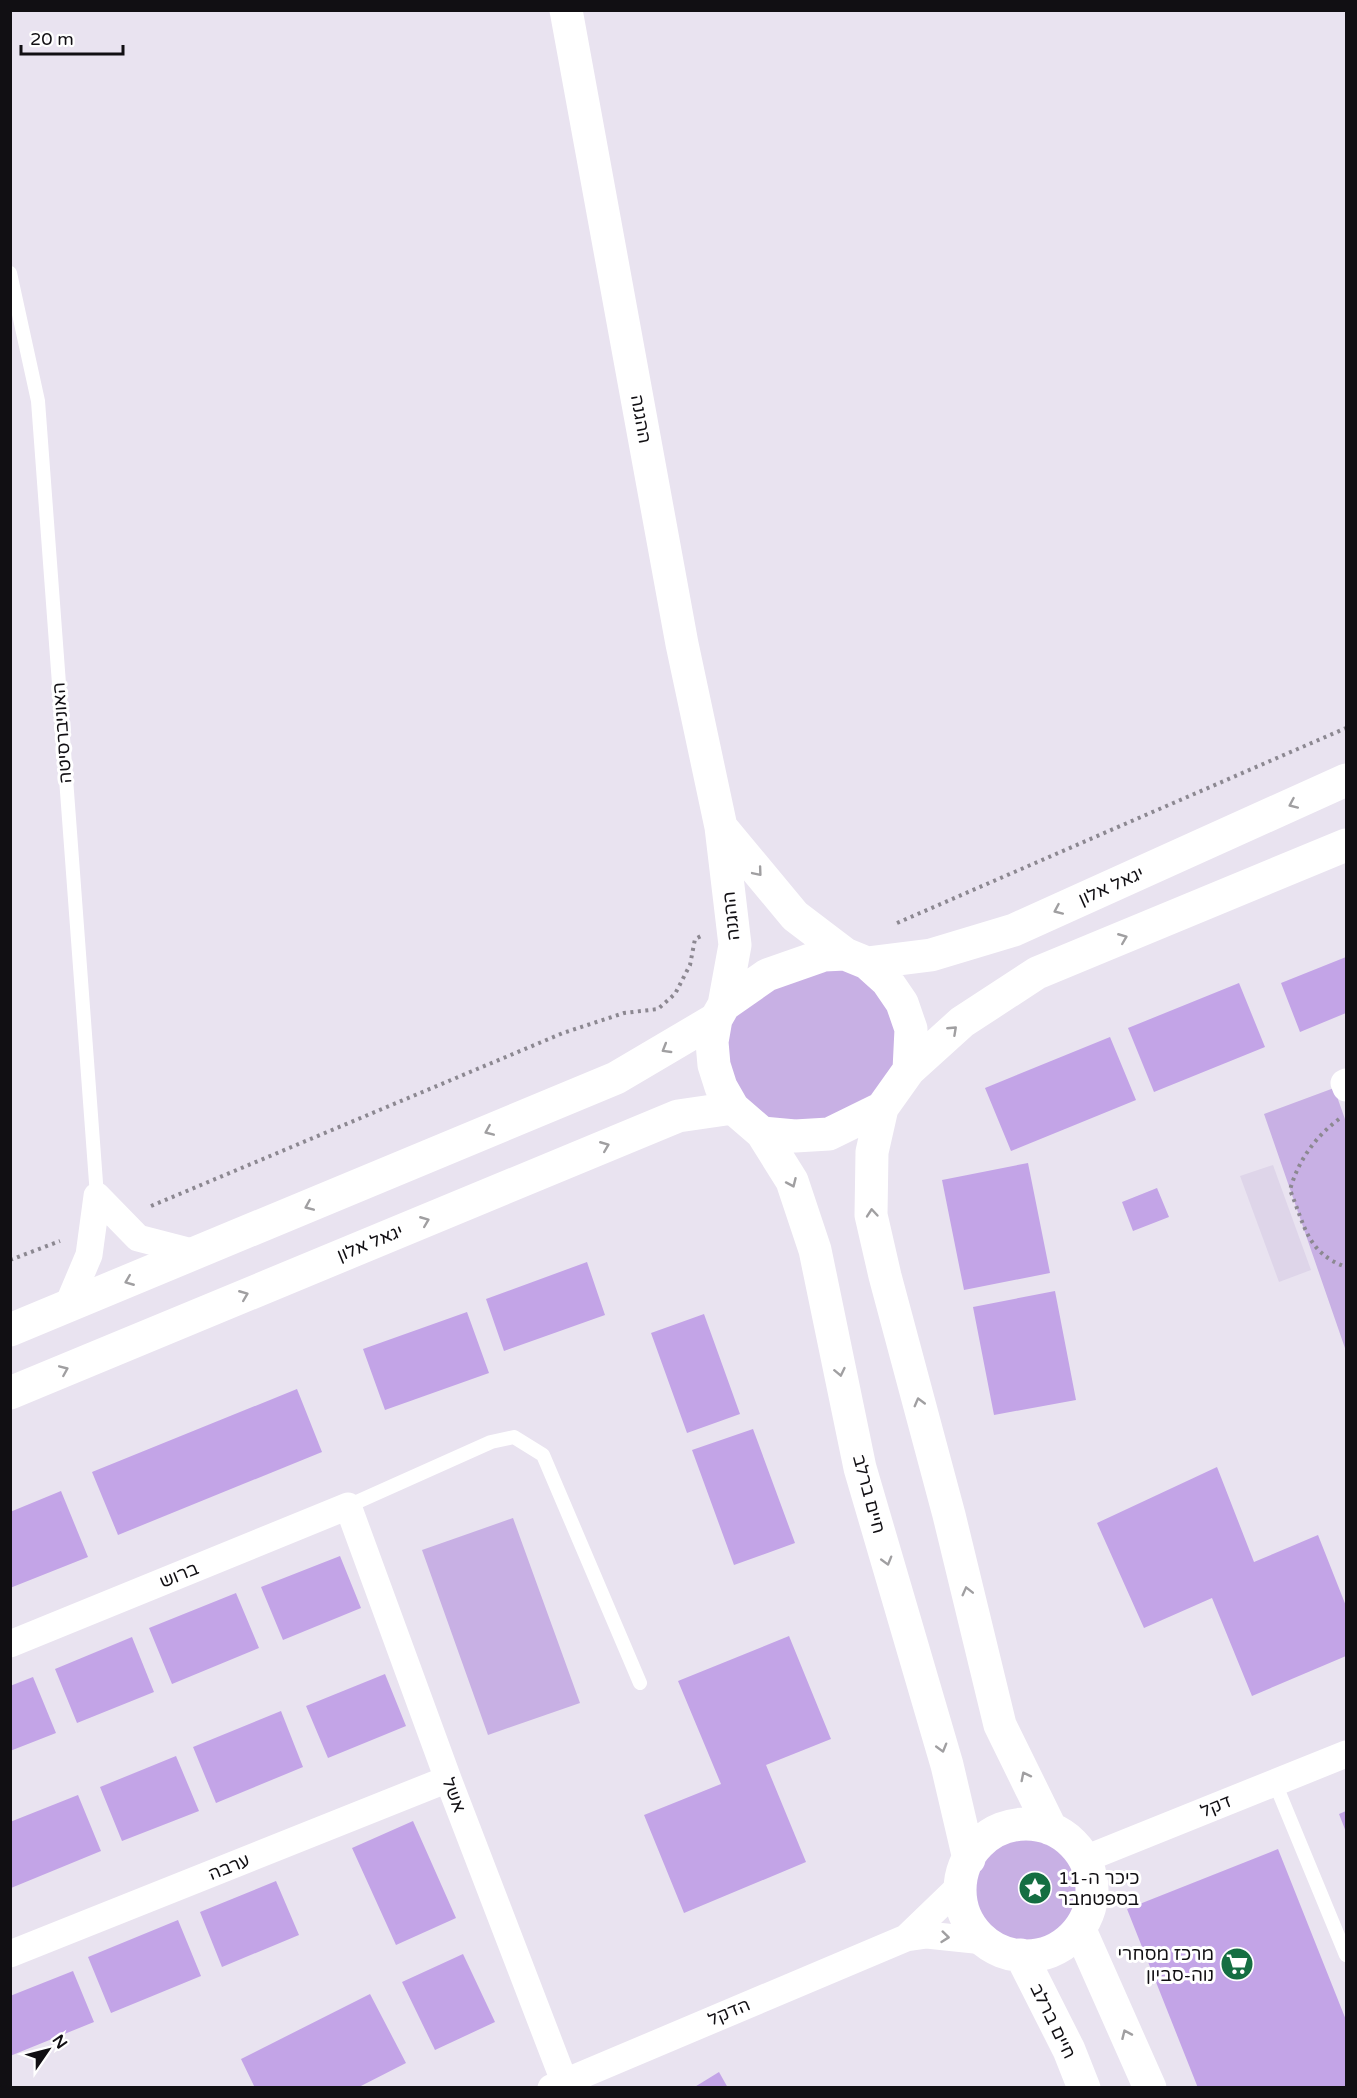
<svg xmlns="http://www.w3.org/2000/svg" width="1357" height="2098" font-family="'Varela Round',Heebo,sans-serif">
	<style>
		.built { fill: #ded5e9 }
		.green { fill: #c8b0e4 }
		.building { fill: #c3a4e7 }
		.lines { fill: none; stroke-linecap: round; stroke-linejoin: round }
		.path { stroke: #8c8891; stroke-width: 4; stroke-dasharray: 3 4.5; stroke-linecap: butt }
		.service { stroke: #fff; stroke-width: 14 }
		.minor { stroke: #fff; stroke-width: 27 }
		.tertiary { stroke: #fff; stroke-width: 33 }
		.oneway { stroke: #a09fa1 }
		.labels { text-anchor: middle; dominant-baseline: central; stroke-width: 6; stroke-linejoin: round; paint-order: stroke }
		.street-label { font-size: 18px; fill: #110f13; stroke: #fff }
		.poi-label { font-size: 18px; fill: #110f13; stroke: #fff; text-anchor: start }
	</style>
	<rect width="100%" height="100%" fill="#e9e3f0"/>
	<path class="built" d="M1273,1165l38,105 -32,12 -39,-106z"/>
	<path class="green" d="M824,960l59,22 23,88 -53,51 -88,9 -40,-44 3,-79z
		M1334,1088l12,34v229l-82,-237z
		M513,1518l67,185 -92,32 -66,-185z
		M963 1890a63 63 0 1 1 126 0a63 63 0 1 1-126 0Z"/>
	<path class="building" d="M1346,957v56l-46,19 -19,-49z
		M1239,983l26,64 -111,45 -26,-64z
		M1110,1037l26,63 -125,51 -26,-63z
		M1028,1163l22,110 -86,17 -22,-110z
		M1157,1188l12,29 -36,14 -11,-29z
		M587,1262l18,53 -101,36 -18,-52z
		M1055,1291l21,109 -82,15 -21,-108z
		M467,1312l22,61 -104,37 -22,-61z
		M704,1314l36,100 -53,19 -36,-100z
		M297,1389l25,63 -204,83 -26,-63z
		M753,1429l42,114 -61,22 -42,-115z
		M1217,1467l37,95 64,-27 28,71v50l-94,40 -40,-98 -68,30 -47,-105z
		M61,1491l27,66 -78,31v-76z
		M340,1556l21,52 -78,32 -22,-53z
		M236,1593l23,55 -87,36 -23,-56z
		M789,1636l42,103 -65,26 40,97 -122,51 -40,-98 77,-31 -43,-103z
		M132,1637l22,55 -77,31 -22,-54z
		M385,1674l21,52 -78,32 -22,-52z
		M33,1677l23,56 -46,18v-65z
		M281,1711l22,56 -87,36 -23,-56z
		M176,1756l23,55 -77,30 -22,-54z
		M78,1795l23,56 -90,37 -1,-66z
		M1346,1811v21l-7,-18z
		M413,1821l43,97 -60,27 -44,-97z
		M1278,1849l68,171v68h-148l-71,-179z
		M276,1881l23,54 -77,32 -22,-55z
		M178,1920l23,56 -90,37 -23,-56z
		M463,1954l32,68 -60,28 -33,-68z
		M73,1971l21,51 -84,34v-60z
		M370,1994l36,69 -49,25h-102l-14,-29z
		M719,2072l9,16h-35z"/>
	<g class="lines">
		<path class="path" d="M897,923l449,-195
			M1339,1119c-24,18 -41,42 -49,71 15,36 17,63 56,77
			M151,1206l412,-173 61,-20 34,-4 17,-15 15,-29 5,-26 6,-3
			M10,1260l50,-19"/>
		<path class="service" d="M10,273l28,128 59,795
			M348,1506l143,-64 23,-5 29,18 97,228
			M1275,1783l71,172"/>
		<path class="minor" d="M1346,1082l-2,1 2,5
			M97,1196l41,42 58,15
			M67,1307l22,-52 8,-59
			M10,1644l338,-138 100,273 116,302
			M1085,1859l261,-105
			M906,1938l54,-52
			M10,1954l438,-175
			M551,2088l355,-150 21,-3 57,6"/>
		<path class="tertiary" d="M566,10l116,634 39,183 14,118 -11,60
			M721,827l74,89 50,38
			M867,963l64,-8 83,-25 332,-150
			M909,1070l2,-41 -9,-26 -15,-22 -20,-18 -22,-9 -21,1 -57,20 -43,30 -8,14 -4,23 2,23 7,22 12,21 29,25 33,3 34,-2 53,-26 27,-38 53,-48 75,-49 309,-128
			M882,1108l-10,44 -1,63 14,61 64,239 51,210 51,104
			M762,1133l30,48 23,69 45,218 87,297 22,94
			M10,1330l606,-252 100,-59
			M10,1393l668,-277 55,-8
			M960 1890a66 66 0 1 1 132 0a66 66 0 1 1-132 0Z
			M1080,1930l70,158
			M1021,1955l48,95 15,38"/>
	</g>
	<defs><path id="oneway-chevron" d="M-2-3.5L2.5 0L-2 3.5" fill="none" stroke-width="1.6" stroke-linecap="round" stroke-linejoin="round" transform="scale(1.5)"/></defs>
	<g class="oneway">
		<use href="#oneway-chevron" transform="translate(1293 804) rotate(156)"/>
		<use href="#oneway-chevron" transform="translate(758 872) rotate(50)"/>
		<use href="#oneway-chevron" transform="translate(1058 910) rotate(156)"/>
		<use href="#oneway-chevron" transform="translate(1123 938) rotate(-22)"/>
		<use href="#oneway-chevron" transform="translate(953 1030) rotate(-43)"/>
		<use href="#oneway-chevron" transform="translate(666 1049) rotate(149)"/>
		<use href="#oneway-chevron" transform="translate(489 1131) rotate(157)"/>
		<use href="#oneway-chevron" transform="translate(605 1146) rotate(-22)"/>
		<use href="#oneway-chevron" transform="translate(792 1183) rotate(66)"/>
		<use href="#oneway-chevron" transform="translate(309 1206) rotate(157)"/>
		<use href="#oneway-chevron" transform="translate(872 1213) rotate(-95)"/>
		<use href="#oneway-chevron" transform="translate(425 1221) rotate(-22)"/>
		<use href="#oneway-chevron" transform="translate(129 1281) rotate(158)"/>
		<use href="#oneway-chevron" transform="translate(244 1295) rotate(-22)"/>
		<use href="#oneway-chevron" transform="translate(64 1370) rotate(-23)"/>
		<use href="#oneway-chevron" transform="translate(840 1372) rotate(78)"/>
		<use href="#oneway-chevron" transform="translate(919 1402) rotate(-105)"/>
		<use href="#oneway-chevron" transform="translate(887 1561) rotate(74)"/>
		<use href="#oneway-chevron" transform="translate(967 1591) rotate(-104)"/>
		<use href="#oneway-chevron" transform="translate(942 1748) rotate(74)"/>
		<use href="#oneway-chevron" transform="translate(1025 1776) rotate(-117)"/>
		<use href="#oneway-chevron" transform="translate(945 1937) rotate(6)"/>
		<use href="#oneway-chevron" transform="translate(1126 2034) rotate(-114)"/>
	</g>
	<defs>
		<g id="sight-disc" transform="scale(1.725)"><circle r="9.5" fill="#156e42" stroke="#fff"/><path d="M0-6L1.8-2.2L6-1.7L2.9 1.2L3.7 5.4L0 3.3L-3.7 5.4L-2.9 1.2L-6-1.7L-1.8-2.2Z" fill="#fff"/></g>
		<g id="supermarket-disc" transform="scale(1.725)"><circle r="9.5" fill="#156e42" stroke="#fff"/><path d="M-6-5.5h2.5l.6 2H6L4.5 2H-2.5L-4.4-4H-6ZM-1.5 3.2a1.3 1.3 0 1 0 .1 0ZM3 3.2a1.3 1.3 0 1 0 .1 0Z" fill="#fff"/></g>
	</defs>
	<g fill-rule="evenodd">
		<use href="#sight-disc" x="1035" y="1888"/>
		<use href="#supermarket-disc" x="1237" y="1964"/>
	</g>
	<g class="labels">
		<g class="street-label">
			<text transform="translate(641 419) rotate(80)">ההגנה</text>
			<text transform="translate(62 733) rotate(-94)">האוניברסיטה</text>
			<text transform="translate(1111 886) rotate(-24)">יגאל אלון</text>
			<text transform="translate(731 916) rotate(-96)">ההגנה</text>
			<text transform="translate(370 1243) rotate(-22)">יגאל אלון</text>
			<text transform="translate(869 1494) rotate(75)">חיים ברלב</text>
			<text transform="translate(179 1575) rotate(-22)">ברוש</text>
			<text transform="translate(454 1795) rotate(69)">אשל</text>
			<text transform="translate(1216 1806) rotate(-22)">דקל</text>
			<text transform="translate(229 1867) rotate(-22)">ערבה</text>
			<text transform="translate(729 2012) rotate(-23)">הדקל</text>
			<text transform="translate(1053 2021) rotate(64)">חיים ברלב</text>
		</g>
		<g class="poi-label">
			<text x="1058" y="1878">כיכר ה-11<tspan x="1058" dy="21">בספטמבר</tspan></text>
			<text x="1214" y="1954" text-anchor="end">מרכז מסחרי<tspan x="1214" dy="21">נוה-סביון</tspan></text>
		</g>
	</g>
	<rect width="1357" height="2098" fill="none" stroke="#110f13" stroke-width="24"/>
	<g transform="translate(48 2050) rotate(55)" stroke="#ffffff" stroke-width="4.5" paint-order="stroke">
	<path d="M0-4.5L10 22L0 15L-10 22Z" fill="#110f13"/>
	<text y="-9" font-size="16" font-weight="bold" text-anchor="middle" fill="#110f13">N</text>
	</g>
	<path d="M21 45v9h102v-9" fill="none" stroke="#110f13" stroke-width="3"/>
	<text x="30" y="45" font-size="18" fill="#110f13" stroke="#ffffff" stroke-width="4.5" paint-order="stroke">20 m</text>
</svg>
